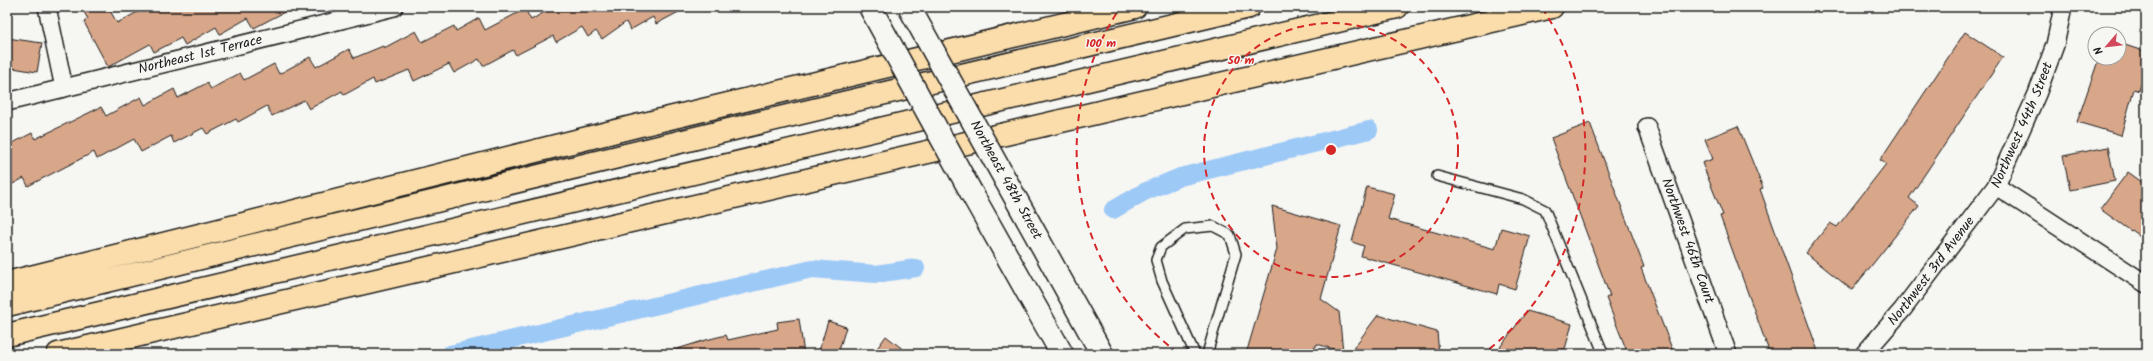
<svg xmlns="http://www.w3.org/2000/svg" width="2153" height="361" font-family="Kalam,sans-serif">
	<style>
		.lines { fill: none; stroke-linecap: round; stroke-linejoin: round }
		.canal { stroke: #9dc9f7; stroke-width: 18 }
		.building { fill: #d8a78a; stroke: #1c1c1c }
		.service-casing { stroke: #1c1c1c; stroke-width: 12 }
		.minor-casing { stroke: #1c1c1c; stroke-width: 20 }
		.secondary-casing { stroke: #1c1c1c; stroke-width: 25 }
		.motorway-casing { stroke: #1c1c1c; stroke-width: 25 }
		.service { stroke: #f6f6f2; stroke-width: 9 }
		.minor { stroke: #f6f6f2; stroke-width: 17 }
		.secondary { stroke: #f6f6f2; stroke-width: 22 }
		.motorway { stroke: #faddab; stroke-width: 22 }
		.secondary-bridge-casing { stroke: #1c1c1c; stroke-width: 25; stroke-linecap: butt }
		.secondary-bridge { stroke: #f6f6f2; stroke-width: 22 }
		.ring { fill: none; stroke: #d62828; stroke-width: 2; stroke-dasharray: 7 5 }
		.labels { text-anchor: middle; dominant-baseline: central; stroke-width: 3; stroke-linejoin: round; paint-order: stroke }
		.street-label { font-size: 14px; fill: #1c1c1c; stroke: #f6f6f2 }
		.centre { fill: #d62828; stroke: #f6f6f2; stroke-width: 2 }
		.ring-label { font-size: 12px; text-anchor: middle; font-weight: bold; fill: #d62828; stroke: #f6f6f2; stroke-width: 3; stroke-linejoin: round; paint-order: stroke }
	</style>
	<rect width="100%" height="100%" fill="#f6f6f2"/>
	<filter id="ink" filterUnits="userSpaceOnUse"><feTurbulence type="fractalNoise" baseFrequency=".025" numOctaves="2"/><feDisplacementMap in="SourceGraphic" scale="8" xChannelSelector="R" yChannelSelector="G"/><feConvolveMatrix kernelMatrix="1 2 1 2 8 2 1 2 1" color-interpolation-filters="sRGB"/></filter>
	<g filter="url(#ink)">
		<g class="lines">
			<path class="canal" d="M1113,210l31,-18 36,-15 189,-47
				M450,354l362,-85 64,5 40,-6"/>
		</g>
		<path class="building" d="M81,7h27l9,16 30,-16h147l-40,21 -6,-10 -28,16 -4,-7 -31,18 -4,-7 -27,14 -4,-8 -42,23 -24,-45 4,-3z
			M553,7h135l-32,17 -3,-7 -23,13 -4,-8 -24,17 -6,-8 -8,6 -6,-10 -26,15 -3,-6 -37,19 -3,-5 -30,16 -4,-7 -25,14 -5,-9 -35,17 -5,-11 -34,14 -2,-5 -29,16 -2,-4 -33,18 -5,-9 -32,16 -5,-10 -29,16 -2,-3 -29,15 -4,-6 -29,15 -3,-7 -30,16 -7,-13 -37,20 -3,-7 -66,34 -4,-8 -17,9v-41l25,-13 3,6 66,-32 5,9 35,-19 4,8 29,-16 4,9 29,-15 4,6 29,-16 4,7 30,-16 5,10 31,-17 6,10 33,-18 5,9 29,-12 1,2 32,-17 6,11 32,-16 2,5 23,-13 6,12 40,-21 6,11z
			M1965,32l38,25 -94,141 10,8 -67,84 -46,-37 24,-30 7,4 49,-63 -6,-4z
			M7,38l35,5 -5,29 -30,-5z
			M2119,43l27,9v15l-7,24 -5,-2 -13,46 -44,-13 22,-64h20z
			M1590,123l54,144 -3,1 33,86h-46l-22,-56 4,-2 -59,-158z
			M1738,126l25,62 -3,1 59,165h-49l-50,-138 3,-1 -21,-52 11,-4 -8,-20z
			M2108,147l7,34 -45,9 -7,-34z
			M2128,172l18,13v55l-14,-10 -1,1 -31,-22z
			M1367,187l28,7 -7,25 107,30 6,-21 29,8 -15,53 -16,-5 -2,10 -136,-38 3,-10 -12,-4z
			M1272,206l69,20 -20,73 18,13 4,40 -26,-8 -7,10h-64l31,-105z
			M1527,311l45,13 -7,25 -23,2 -1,3h-46z
			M1378,315l59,17 2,22h-90z
			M799,319l5,35h-133v-3l35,-11 20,-5 2,5 50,-11 -1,-7z
			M828,321l18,6 -8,27h-20z
			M886,336l23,18h-36z"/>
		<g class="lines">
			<g class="service-casing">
				<path id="service" d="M1437,176l86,23 22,11 57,140 -1,4
					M1195,354l-33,-73 -6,-21 5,-13 24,-18 28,-3 17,9 6,19 -29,100"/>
			</g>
			<g class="minor-casing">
				<g id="minor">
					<path d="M47,7l17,81"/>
					<path id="s1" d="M7,102l387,-95"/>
					<path id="s2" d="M1647,127l81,227"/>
					<path d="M1996,186l150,98"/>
					<path id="s3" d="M1864,354l39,-45 93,-123 41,-92 18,-49 8,-38"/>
				</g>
			</g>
			<g class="secondary-casing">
				<path id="secondary" d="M1006,181l96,173
					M971,192l91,162"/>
			</g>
			<g class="motorway-casing">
				<path id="motorway" d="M7,283l629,-157 499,-119
					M7,305l722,-175 520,-123
					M7,335l1390,-328
					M58,354l1494,-347"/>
			</g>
			<use href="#service" class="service"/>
			<use href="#minor" class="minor"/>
			<use href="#secondary" class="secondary"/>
			<use href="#motorway" class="motorway"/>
			<g class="secondary-bridge-casing">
				<path id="secondary-bridge" d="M870,7l101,185
					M909,7l97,174"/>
			</g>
			<use href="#secondary-bridge" class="secondary-bridge"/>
		</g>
	</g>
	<g class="ring">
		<circle cx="1331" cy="150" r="127"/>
		<path d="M1178 353A254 254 0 0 1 1120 8M1542 8A254 254 0 0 1 1484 353"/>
	</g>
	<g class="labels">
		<g class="street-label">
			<text stroke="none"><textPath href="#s1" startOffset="199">Northeast 1st Terrace</textPath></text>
			<text stroke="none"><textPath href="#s3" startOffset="280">Northwest 44th Street</textPath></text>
			<text transform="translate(1006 180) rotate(61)">Northeast 48th Street</text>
			<text stroke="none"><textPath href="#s2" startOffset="121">Northwest 46th Court</textPath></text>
			<text stroke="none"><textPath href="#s3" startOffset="107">Northwest 3rd Avenue</textPath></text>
		</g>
	</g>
	<circle cx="1331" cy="150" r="6" class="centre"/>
	<g class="ring-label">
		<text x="1101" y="47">100 m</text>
		<text x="1241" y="64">50 m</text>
	</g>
	<rect width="2153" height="361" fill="none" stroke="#f6f6f2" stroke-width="24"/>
	<rect x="12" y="12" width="2129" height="337" fill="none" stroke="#1c1c1c" stroke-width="1.5" filter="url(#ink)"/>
	<g transform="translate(2107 46) rotate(242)"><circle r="19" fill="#f6f6f2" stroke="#9f9f9c"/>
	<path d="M0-3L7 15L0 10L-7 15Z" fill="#d1495b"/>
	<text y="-6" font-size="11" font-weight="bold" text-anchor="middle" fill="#1c1c1c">N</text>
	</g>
</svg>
